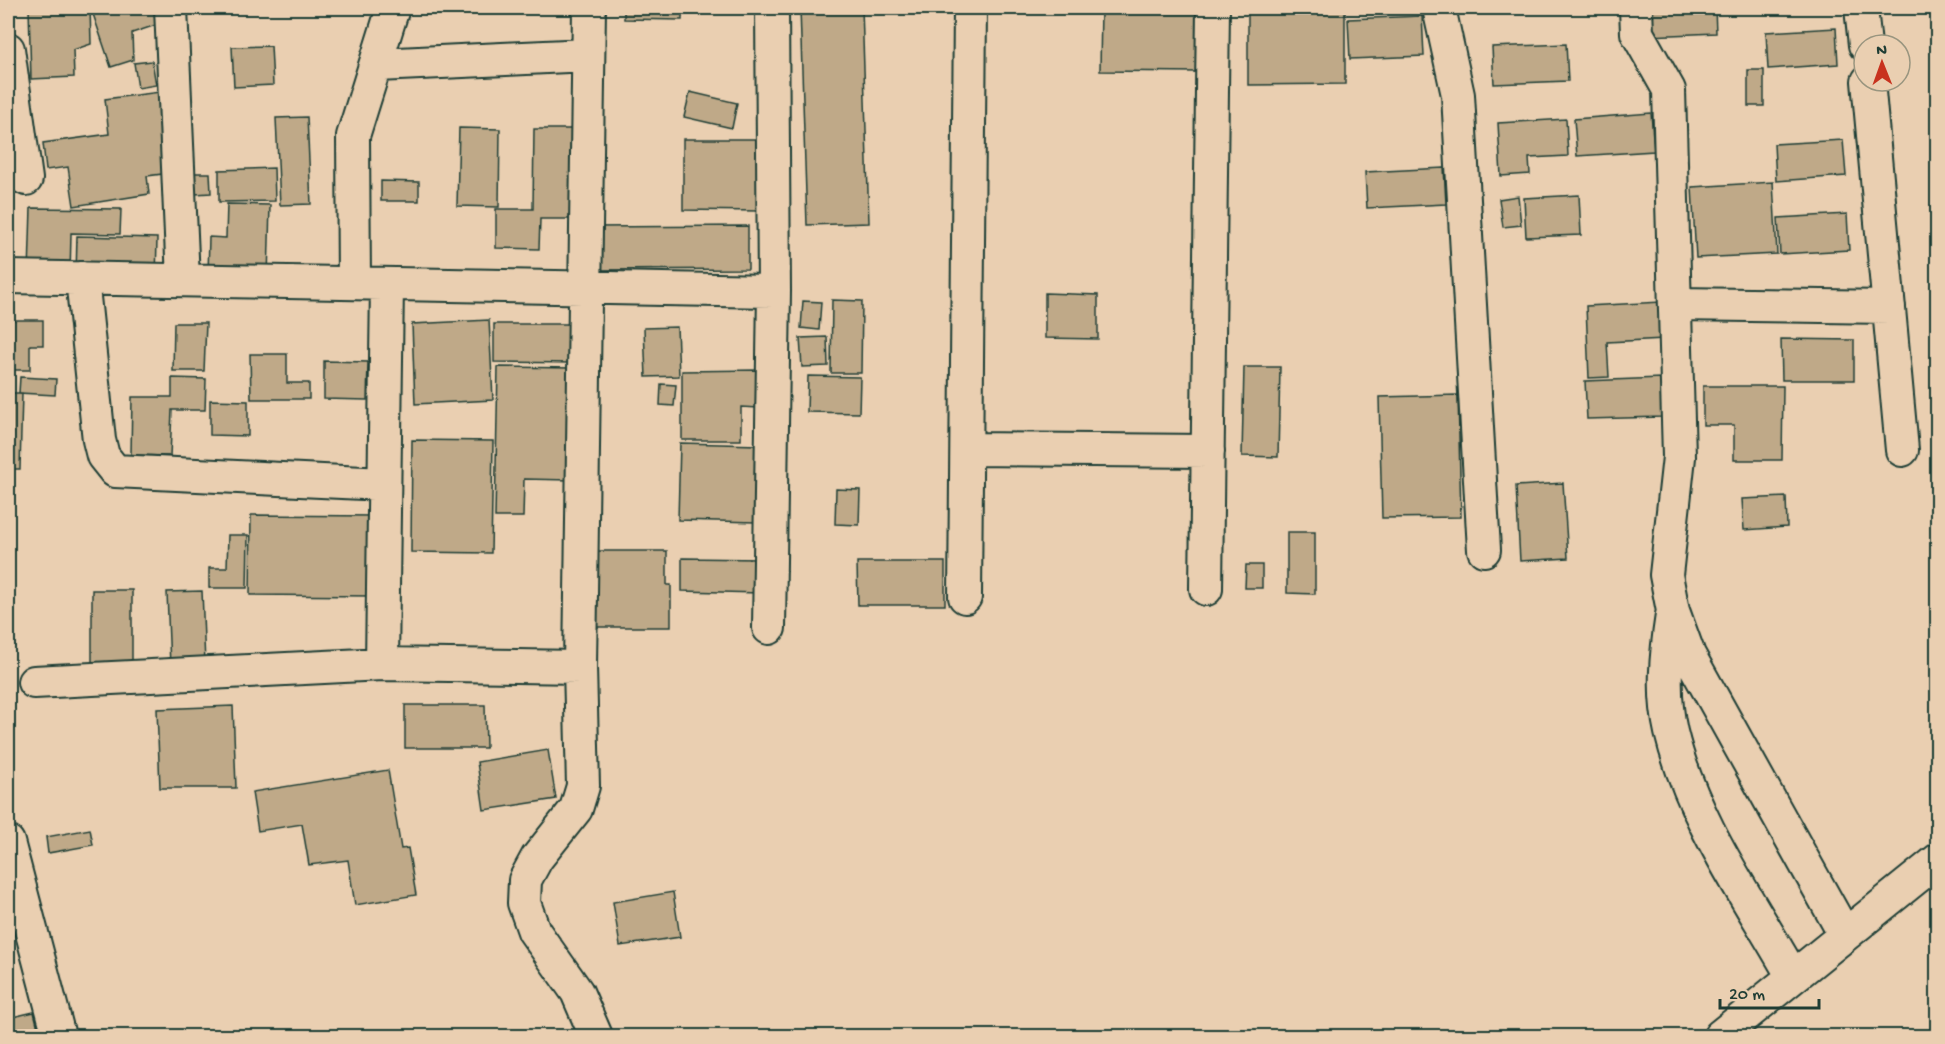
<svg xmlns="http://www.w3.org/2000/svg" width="1945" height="1044" font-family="'Gochi Hand',sans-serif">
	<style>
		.building { fill: #bfa988; stroke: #1f3d34; stroke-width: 1.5 }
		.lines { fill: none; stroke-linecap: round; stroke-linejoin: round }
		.minor-casing { stroke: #1f3d34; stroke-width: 36 }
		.minor { stroke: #eacfb1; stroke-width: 32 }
	</style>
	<rect width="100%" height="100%" fill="#eacfb1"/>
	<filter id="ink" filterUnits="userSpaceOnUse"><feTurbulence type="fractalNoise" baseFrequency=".0167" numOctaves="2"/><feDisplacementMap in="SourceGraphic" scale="12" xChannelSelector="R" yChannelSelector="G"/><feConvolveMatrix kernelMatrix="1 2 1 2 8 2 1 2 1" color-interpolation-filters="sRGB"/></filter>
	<g filter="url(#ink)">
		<path class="building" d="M29,8h61l1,36 -18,6 1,27 -43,2z
			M91,8h70l4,14 -33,11 1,27 -22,7z
			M624,8h58v12l-58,-1z
			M800,8h62l7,215 -62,2z
			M1101,8h98v64l-99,-1z
			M1248,8h97v76l-97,1z
			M1647,8h68l1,25 -68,3z
			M1422,16l2,40 -74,3 -2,-40z
			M1836,28l2,36 -70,5 -2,-37z
			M1566,44l2,37 -74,3 -2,-37z
			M271,46l2,39 -39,2 -2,-40z
			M152,61l4,24 -18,3 -4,-25z
			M1748,70h16v36h-16z
			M160,92l10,81 -23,3 2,18 -75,12 -6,-39 -22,3 -3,-27 66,-9 -4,-35z
			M690,92l47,11 -5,25 -48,-11z
			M1651,113l3,38 -77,5 -3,-37z
			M307,117l4,87 -31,1 -4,-87z
			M1566,119l2,37 -39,2 1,16 -29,2 -3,-53z
			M459,128l41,1 -1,78 -42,-1z
			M534,129h41l-1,90h-34l-1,30 -43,-1v-39h37z
			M683,139h78l-1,72 -77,-1z
			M1843,140l3,36 -70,5 -2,-37z
			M274,168l1,33 -56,1v-32z
			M1444,168l2,36 -79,4 -2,-36z
			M194,173h16l1,20 -16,1z
			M381,181l38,1v19h-38z
			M1773,182l4,72 -81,4 -4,-71z
			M1579,195l2,40 -55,2 -2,-39z
			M1518,196l3,29 -18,2 -4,-28z
			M227,204l43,1 -2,72 -60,-2 1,-38 17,1z
			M31,208l90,1 -1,25 -49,-1 -1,41 -41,-1z
			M1847,214l2,36 -69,4 -2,-36z
			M748,226v43l-156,1v-43z
			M77,236l80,2 -1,41 -80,-2z
			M1045,293l53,2v44l-53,-1z
			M832,300l30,1 -1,72h-30z
			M803,301l18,1 -2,28 -18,-2z
			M1662,302l2,37 -57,3 2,35 -20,1 -3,-72z
			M8,320h35v25h-13v25h-22z
			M489,320l4,80 -78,4 -3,-80z
			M174,323h32l-2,48h-31z
			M494,324h77v39l-77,-1z
			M677,327l2,49 -33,1 -2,-49z
			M827,337l1,29 -26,1 -2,-29z
			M1781,339l73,1v40h-72z
			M250,354h37v29h22v16h-58z
			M324,361l44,1 -1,38 -43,-1z
			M498,367l74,1 -2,112 -46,-1 -1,38h-28z
			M1244,367h36l-2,90 -36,-1z
			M759,370v38l-18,-1v33h-59v-69z
			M808,376l52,1 -1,36 -52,-1z
			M20,377l36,2 -1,16 -36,-2z
			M172,378l34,1 -1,31h-33l-2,46 -39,-1 1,-58h40z
			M1661,378l1,39 -75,2 -2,-38z
			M661,384l15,1 -2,21 -14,-1z
			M1703,386h80l-1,74h-48v-35h-31z
			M8,393h14l-2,76h-12z
			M1458,395l3,122 -79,1 -3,-121z
			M210,400l38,1v35l-38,-1z
			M412,440l81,1 -2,112 -80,-1z
			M680,443l78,2 -2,77 -78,-2z
			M1563,483l5,75 -48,3 -4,-75z
			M836,489l24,1 -1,35 -24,-1z
			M1786,497l1,30 -43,3 -2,-31z
			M251,515l122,1v80l-123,-1z
			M1287,532h28v62l-28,-1z
			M228,535h20l-1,53h-38v-20h18z
			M591,551h76v34h4v42h-80z
			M682,558l78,1v34l-78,-2z
			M857,562h88v43h-87z
			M1246,565h16v23h-17z
			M92,590h40v79h-40z
			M202,591l3,73 -35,2 -3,-74z
			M405,705h80l1,43h-81z
			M233,706l3,82h-76l-3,-79z
			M548,750l8,49 -72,11 -7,-48z
			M388,770l13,79 7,-1 8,47 -61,10 -7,-45 -39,5 -7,-41 -44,7 -6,-39z
			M90,829l3,16 -45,8 -2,-16z
			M673,892l7,45 -60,9 -7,-44z
			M8,911l5,24 -5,1z
			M34,1012l6,24h-32v-18z"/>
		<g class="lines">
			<g class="minor-casing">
				<path id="minor" d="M171,8l12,272
					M589,8l-9,659 3,119 -7,23 -39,49 -12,22 -1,23 10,28 43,61 19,44
					M1439,8l19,87 26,455
					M1636,8l1,25 32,57 10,367 -13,118 7,36 16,44 156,280
					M1861,8l4,37
					M8,49l18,130
					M377,65l211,-10
					M1868,81l34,369
					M8,277l766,14
					M82,278l17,162 4,16 12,15 269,13
					M354,283l-1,-147 40,-128
					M1676,304l213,3
					M967,449l241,2
					M1206,589l7,-581
					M965,597l5,-589
					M1672,615c-6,39 -10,78 -1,117 21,88 78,167 122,245
					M769,628l5,-337 -2,-283
					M382,664l5,-380
					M34,682l348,-18 198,3
					M8,842l51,194
					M1720,1036l218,-176"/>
			</g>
			<use href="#minor" class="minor"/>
		</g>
	</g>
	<rect width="1945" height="1044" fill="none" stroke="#eacfb1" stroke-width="30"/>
	<rect x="15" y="15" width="1915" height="1014" fill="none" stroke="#1f3d34" stroke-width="2" filter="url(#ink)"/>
	<g transform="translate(1882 63) rotate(359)"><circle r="28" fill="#eacfb1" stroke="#99957f" stroke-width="1.5"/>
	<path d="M0-4.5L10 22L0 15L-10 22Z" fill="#c8321e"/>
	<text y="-9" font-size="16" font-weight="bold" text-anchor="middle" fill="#1f3d34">N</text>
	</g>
	<path d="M1720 999v9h99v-9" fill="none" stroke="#1f3d34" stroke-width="3"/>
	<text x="1729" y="999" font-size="18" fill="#1f3d34" stroke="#eacfb1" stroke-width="4.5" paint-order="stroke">20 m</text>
</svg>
